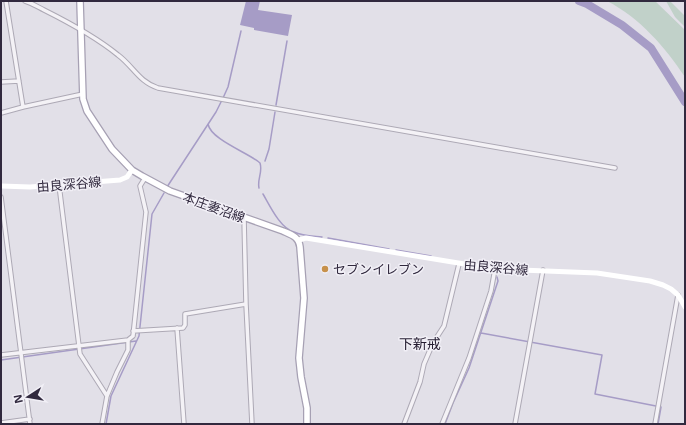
<svg xmlns="http://www.w3.org/2000/svg" width="686" height="425" font-family="'Open Sans','Noto Sans JP',sans-serif">
	<style>
		.green { fill: #c1d1c9 }
		.water { fill: #a69cc6 }
		.lines { fill: none; stroke-linecap: round; stroke-linejoin: round }
		.stream { stroke: #a69cc6; stroke-width: 1.5 }
		.river { stroke: #a69cc6; stroke-width: 8 }
		.street-casing { stroke: #ada9b5; stroke-width: 5.5 }
		.primary-casing { stroke: #a6a0b3; stroke-width: 8 }
		.street { stroke: #f4f2f6; stroke-width: 3.5 }
		.secondary { stroke: #fff; stroke-width: 5 }
		.primary { stroke: #fff; stroke-width: 5.5 }
		.poi-dot { fill: #c7914b; stroke: #f1eff6; stroke-width: 1.5 }
		.labels { text-anchor: middle; dominant-baseline: central; stroke-width: 3; stroke-linejoin: round; paint-order: stroke }
		.street-label { font-size: 13px; fill: #31293e; stroke: #f1eff6 }
		.poi-label { font-size: 13px; fill: #31293e; stroke: #f1eff6; text-anchor: start }
		.neighbourhood-label { font-size: 14px; fill: #231b2f; stroke: #f1eff6 }
	</style>
	<rect width="100%" height="100%" fill="#e2e0e8"/>
	<path class="green" d="M607,1h48l30,29v47c-20,-30 -45,-59 -78,-76z
		M666,1h4l15,15v11l-10,-10z"/>
	<path class="water" d="M246,1h14l-2,9 34,5 -4,21 -34,-6v-2l-14,-3z"/>
	<g class="lines">
		<path class="stream" d="M276,105l11,-64
			M208,124c3,16 41,29 52,39 3,9 -3,16 -1,25
			M265,161l4,-12 6,-37
			M167,187l49,-75 7,-14 5,-11 13,-56
			M263,194c7,12 17,34 31,38 9,4 19,4 28,5
			M328,238l61,11
			M396,250l35,6
			M481,333l121,22 -7,39 66,13 -3,17
			M1,360l135,-19
			M106,424l5,-28 28,-60 13,-122 12,-21
			M445,424l8,-21 16,-35 29,-87 -1,-4"/>
		<path class="river" d="M579,1l8,3 35,21 29,23 34,54"/>
		<g class="street-casing">
			<path id="street" d="M6,1l17,106
				M25,1c7,2 13,6 19,9 26,13 52,27 74,45 15,11 21,27 40,33l457,80
				M1,82l18,-1
				M1,113l22,-6 60,-13
				M59,185l21,169 27,42
				M1,197l29,227
				M244,218l2,86 6,120
				M177,328l7,96
				M133,331l50,-3 2,-3v-11l61,-10
				M1,355l127,-15
				M1,423l29,-4
				M102,424l5,-28 10,-24 11,-22v-10l5,-4 13,-124 -6,-26 5,-8
				M404,424l16,-42 4,-18 9,-21 11,-17 15,-62
				M442,424l27,-66 22,-67 4,-22
				M515,424l28,-154
				M655,424l23,-129"/>
		</g>
		<g class="primary-casing">
			<path id="primary" d="M80,1l3,98 4,12 25,38 20,21 10,6 28,15 113,40c9,4 16,6 17,16l4,51 -5,60 2,19 6,31v16"/>
		</g>
		<use href="#street" class="street"/>
		<path class="secondary" d="M1,186l29,1 90,-7 7,-3 5,-7
			M299,240l7,-2 189,31 102,4 53,8 13,4 8,4 7,6 7,12"/>
		<use href="#primary" class="primary"/>
	</g>
	<circle class="poi-dot" cx="325" cy="269" r="4"/>
	<g class="labels">
		<g class="street-label">
			<text transform="translate(69 184) rotate(-5)">由良深谷線</text>
			<text transform="translate(214 207) rotate(20)">本庄妻沼線</text>
			<text transform="translate(496 267) rotate(5)">由良深谷線</text>
		</g>
		<g class="poi-label">
			<text x="333" y="269">セブンイレブン</text>
		</g>
		<g class="neighbourhood-label">
			<text x="420" y="343">下新戒</text>
		</g>
	</g>
	<rect width="686" height="425" fill="none" stroke="#31293e" stroke-width="4"/>
	<g transform="translate(28 397) rotate(258)" stroke="#f1eff6" stroke-width="3" paint-order="stroke">
	<path d="M0-3L7 15L0 10L-7 15Z" fill="#31293e"/>
	<text y="-6" font-size="11" font-weight="bold" text-anchor="middle" fill="#31293e">N</text>
	</g>
</svg>
